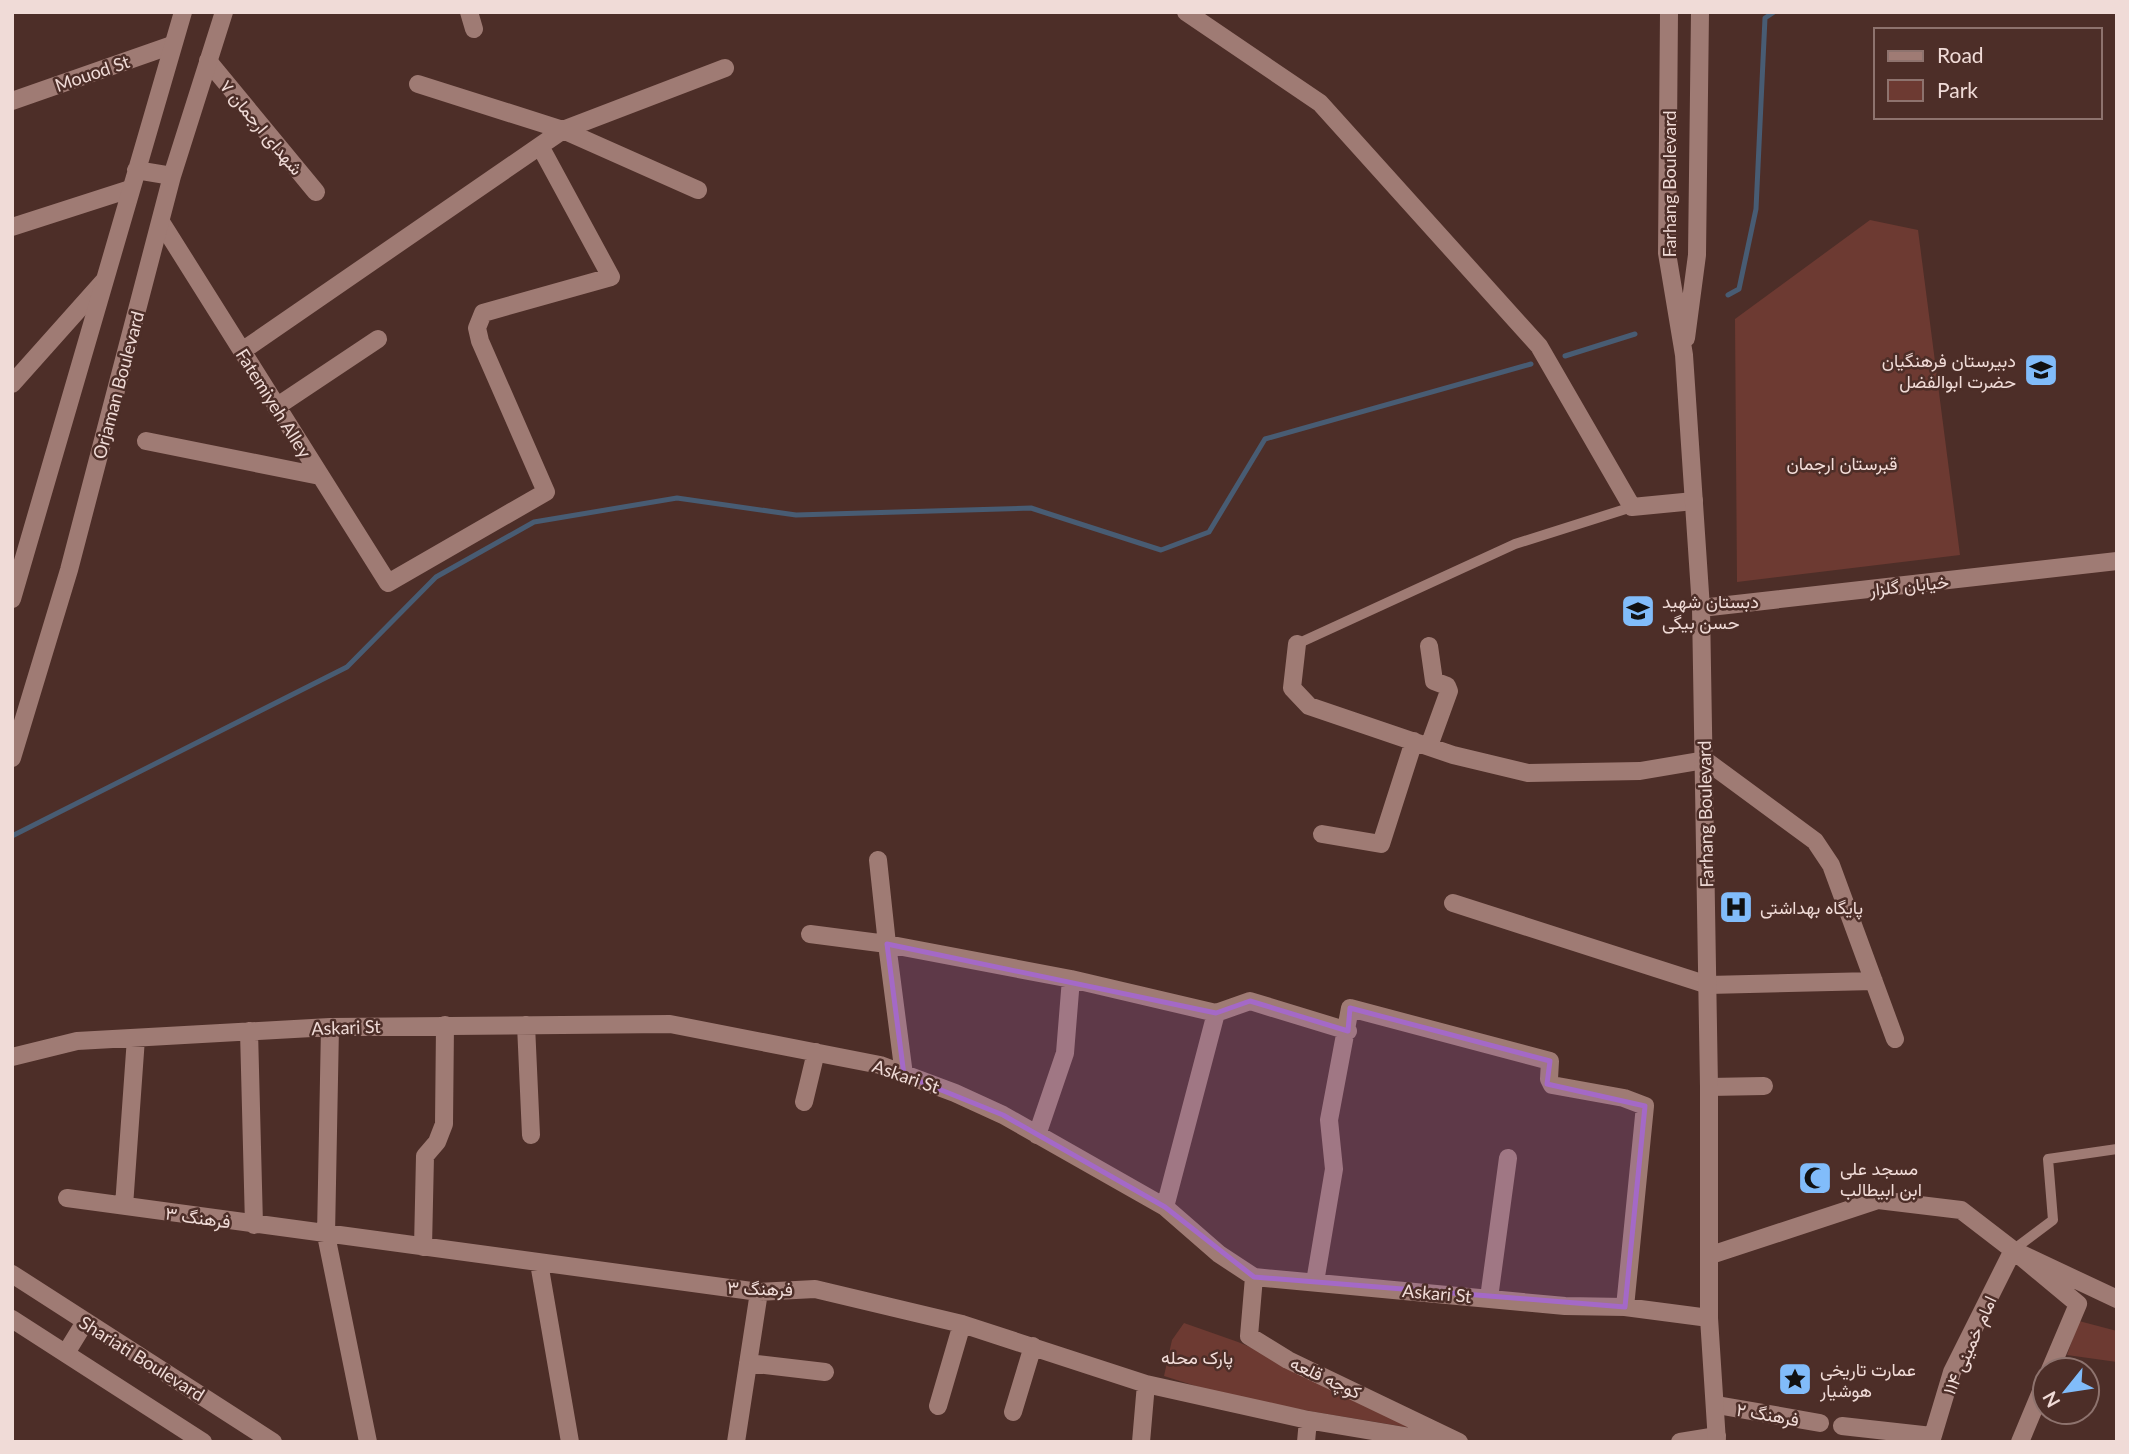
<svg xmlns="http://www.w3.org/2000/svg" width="2129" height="1454" font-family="Lato,Vazirmatn,sans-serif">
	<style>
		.green { fill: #6d3a32 }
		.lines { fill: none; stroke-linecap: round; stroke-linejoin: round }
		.stream { stroke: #485c73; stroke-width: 5 }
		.lane { stroke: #9f7b74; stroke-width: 10 }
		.street { stroke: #9f7b74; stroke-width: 18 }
		.secondary { stroke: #9f7b74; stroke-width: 18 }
		.marked { fill: #a469c7; fill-opacity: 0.2; stroke: #a469c7; stroke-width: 5; stroke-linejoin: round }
		.labels { text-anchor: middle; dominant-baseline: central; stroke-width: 5; stroke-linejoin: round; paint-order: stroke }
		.street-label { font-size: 18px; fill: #f0dbd7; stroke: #4d2e28 }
		.poi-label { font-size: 18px; fill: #f0dbd7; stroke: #4d2e28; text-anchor: start }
		.park-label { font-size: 18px; fill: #f3ddd9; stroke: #4d2e28 }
	</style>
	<rect width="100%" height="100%" fill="#4d2e28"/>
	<path class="green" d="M1870,220l48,10 42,325 -223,27 -2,-263z
		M2079,1321l38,10v31l-50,-7z
		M1184,1323l54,19 185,77 -5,10 -181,-30 -73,-23 8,-36z"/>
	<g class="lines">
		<path class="stream" d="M1728,295l11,-6 17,-80 9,-191 9,-6
			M1565,356l70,-22
			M12,836l335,-169 89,-90 98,-55 143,-24 119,17 235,-7 130,42 48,-18 56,-93 266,-75"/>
		<path class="lane" d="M1297,644l218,-100 117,-37
			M2013,1250l40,-30 -5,-61 69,-10"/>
		<path class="street" d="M469,12l5,17
			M1186,12l134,91 219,243 93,161 62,-6
			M208,61l108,131
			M418,84l145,46 135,60
			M12,101l160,-56
			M161,222l227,361 158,-91 -66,-151 -3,-13 6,-15 128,-36 -71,-131
			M12,227l118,-38
			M242,351l321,-221 162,-62
			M12,384l91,-102
			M276,407l102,-68
			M146,441l174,35
			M1297,644l-5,44 17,18 144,49 75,18 112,-2 65,-11 110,81 16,24 64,174
			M1429,746l20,-55 -2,-5 -13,-5 -5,-35
			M1322,834l59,10 33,-103
			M1453,903l255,82 166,-4
			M810,934l77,10 -9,-84
			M526,1025l5,110
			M330,1027l-4,208 42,207
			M249,1031l5,194
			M12,1057l65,-16 253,-14 340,-3 210,41 75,28 48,22 162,92 54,47 35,23 311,29 60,1 84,11
			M904,1075l-17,-131 184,35 145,34 34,-12 98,30
			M1709,1087l55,-1
			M804,1102l12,-50
			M1037,1135l28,-82 6,-74
			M67,1198l692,94 56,-3 147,35 184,60 162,36 131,22
			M124,1206l12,-168
			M1165,1207l51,-194
			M423,1247l2,-91 12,-14 7,-18 1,-99
			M1711,1255l167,-55 83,10 52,40 104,49
			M539,1263l31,179
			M1254,1277l-5,59 39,24 171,82
			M1315,1282l19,-113 -5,-49 21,-112 200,53 -1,18 3,6 72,13 21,8 -20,201
			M1489,1298l19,-140
			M748,1363l77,9
			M1717,1405l103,18
			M938,1406l24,-82
			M1013,1412l20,-66
			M1842,1426l90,10
			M736,1442l23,-150
			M1141,1442l5,-58
			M1306,1442l2,-22
			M1680,1442l37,-6
			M1931,1442l21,-70 61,-122 65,54 -28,66
			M2020,1442l25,-60"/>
		<path class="secondary" d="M1669,12l-2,241 17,102 17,253 8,479v231l8,124
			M136,170l36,6
			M1686,338l11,-83 3,-243
			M12,599l171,-587
			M1701,608l416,-47
			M12,758l57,-188 103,-394 52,-164
			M12,1274l261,168
			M12,1319l191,123
			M66,1353l19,-31"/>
	</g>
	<path class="marked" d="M887,944l329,69 34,-12 98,30 2,-23 200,53 -3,23 98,22 -20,201 -371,-30 -89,-70 -162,-92 -99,-40z"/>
	<defs>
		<g id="school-square" transform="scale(1.75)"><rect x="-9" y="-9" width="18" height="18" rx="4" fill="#81bcfa" stroke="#4d2e28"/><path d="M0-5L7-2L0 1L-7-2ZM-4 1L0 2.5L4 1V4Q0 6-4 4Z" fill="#111"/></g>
		<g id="hospital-square" transform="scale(1.75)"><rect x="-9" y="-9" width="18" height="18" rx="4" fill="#81bcfa" stroke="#4d2e28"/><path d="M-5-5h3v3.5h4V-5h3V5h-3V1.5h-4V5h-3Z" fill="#111"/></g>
		<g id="mosque-square" transform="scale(1.75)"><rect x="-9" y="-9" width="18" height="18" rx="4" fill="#81bcfa" stroke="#4d2e28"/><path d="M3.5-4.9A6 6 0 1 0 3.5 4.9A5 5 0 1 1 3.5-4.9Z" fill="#111"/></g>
		<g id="sight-square" transform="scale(1.75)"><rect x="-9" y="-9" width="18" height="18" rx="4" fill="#81bcfa" stroke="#4d2e28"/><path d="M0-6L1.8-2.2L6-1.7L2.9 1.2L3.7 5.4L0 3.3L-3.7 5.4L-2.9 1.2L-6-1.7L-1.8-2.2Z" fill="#111"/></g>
	</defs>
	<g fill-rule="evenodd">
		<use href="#school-square" x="2041" y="370"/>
		<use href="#school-square" x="1638" y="611"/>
		<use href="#hospital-square" x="1736" y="907"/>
		<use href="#mosque-square" x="1815" y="1178"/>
		<use href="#sight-square" x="1795" y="1379"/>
	</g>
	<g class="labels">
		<g class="street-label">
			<text transform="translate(92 73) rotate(-19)">Mouod St</text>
			<text transform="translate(262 127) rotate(50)">شهدای ارجمان ۷</text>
			<text transform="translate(1669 184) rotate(-90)">Farhang Boulevard</text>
			<text transform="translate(118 385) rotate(-75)">Orjaman Boulevard</text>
			<text transform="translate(274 403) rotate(58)">Fatemiyeh Alley</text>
			<text transform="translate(1909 585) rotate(-6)">خیابان گلزار</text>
			<text transform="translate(1705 814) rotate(-91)">Farhang Boulevard</text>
			<text transform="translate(346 1027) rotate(-2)">Askari St</text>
			<text transform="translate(906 1076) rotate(19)">Askari St</text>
			<text transform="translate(198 1217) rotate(8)">فرهنگ ۳</text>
			<text transform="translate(760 1288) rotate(2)">فرهنگ ۳</text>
			<text transform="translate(1437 1293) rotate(5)">Askari St</text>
			<text transform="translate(1969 1345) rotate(-66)">امام خمینی ۱۱۴</text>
			<text transform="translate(142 1358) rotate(32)">Shariati Boulevard</text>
			<text transform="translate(1326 1377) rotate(25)">کوچه قلعه</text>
			<text transform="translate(1768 1414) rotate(10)">فرهنگ ۲</text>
		</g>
		<g class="poi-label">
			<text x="2016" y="360" text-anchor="end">دبیرستان فرهنگیان<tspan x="2016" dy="21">حضرت ابوالفضل</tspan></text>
			<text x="1662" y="601">دبستان شهید<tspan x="1662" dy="21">حسن بیگی</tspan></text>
			<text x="1760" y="907">پایگاه بهداشتی</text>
			<text x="1840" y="1168">مسجد علی<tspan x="1840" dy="21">ابن ابیطالب</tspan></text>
			<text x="1820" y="1369">عمارت تاریخی<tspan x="1820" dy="21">هوشیار</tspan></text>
		</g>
		<g class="park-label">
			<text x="1842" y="463">قبرستان ارجمان</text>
			<text x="1197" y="1357">پارک محله</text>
		</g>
	</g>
	<rect width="2129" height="1454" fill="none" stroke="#f0dbd7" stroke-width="28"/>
	<rect x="1874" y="28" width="228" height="91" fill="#4d2e28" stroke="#8e736e" stroke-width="2"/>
	<rect x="1888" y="51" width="35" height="10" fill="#9f7b74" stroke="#8e736e" stroke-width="2"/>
	<text x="1937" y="63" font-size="21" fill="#f0dbd7">Road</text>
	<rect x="1888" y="80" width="35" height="21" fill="#6d3a32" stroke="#8e736e" stroke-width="2"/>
	<text x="1937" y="98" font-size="21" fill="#f0dbd7">Park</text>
	<g transform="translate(2066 1391) rotate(240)"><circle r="33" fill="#4d2e28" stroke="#8e736e" stroke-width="2"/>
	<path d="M0-5L12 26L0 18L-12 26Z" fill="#81bcfa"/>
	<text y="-10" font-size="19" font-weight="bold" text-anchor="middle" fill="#f0dbd7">N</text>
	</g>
</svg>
